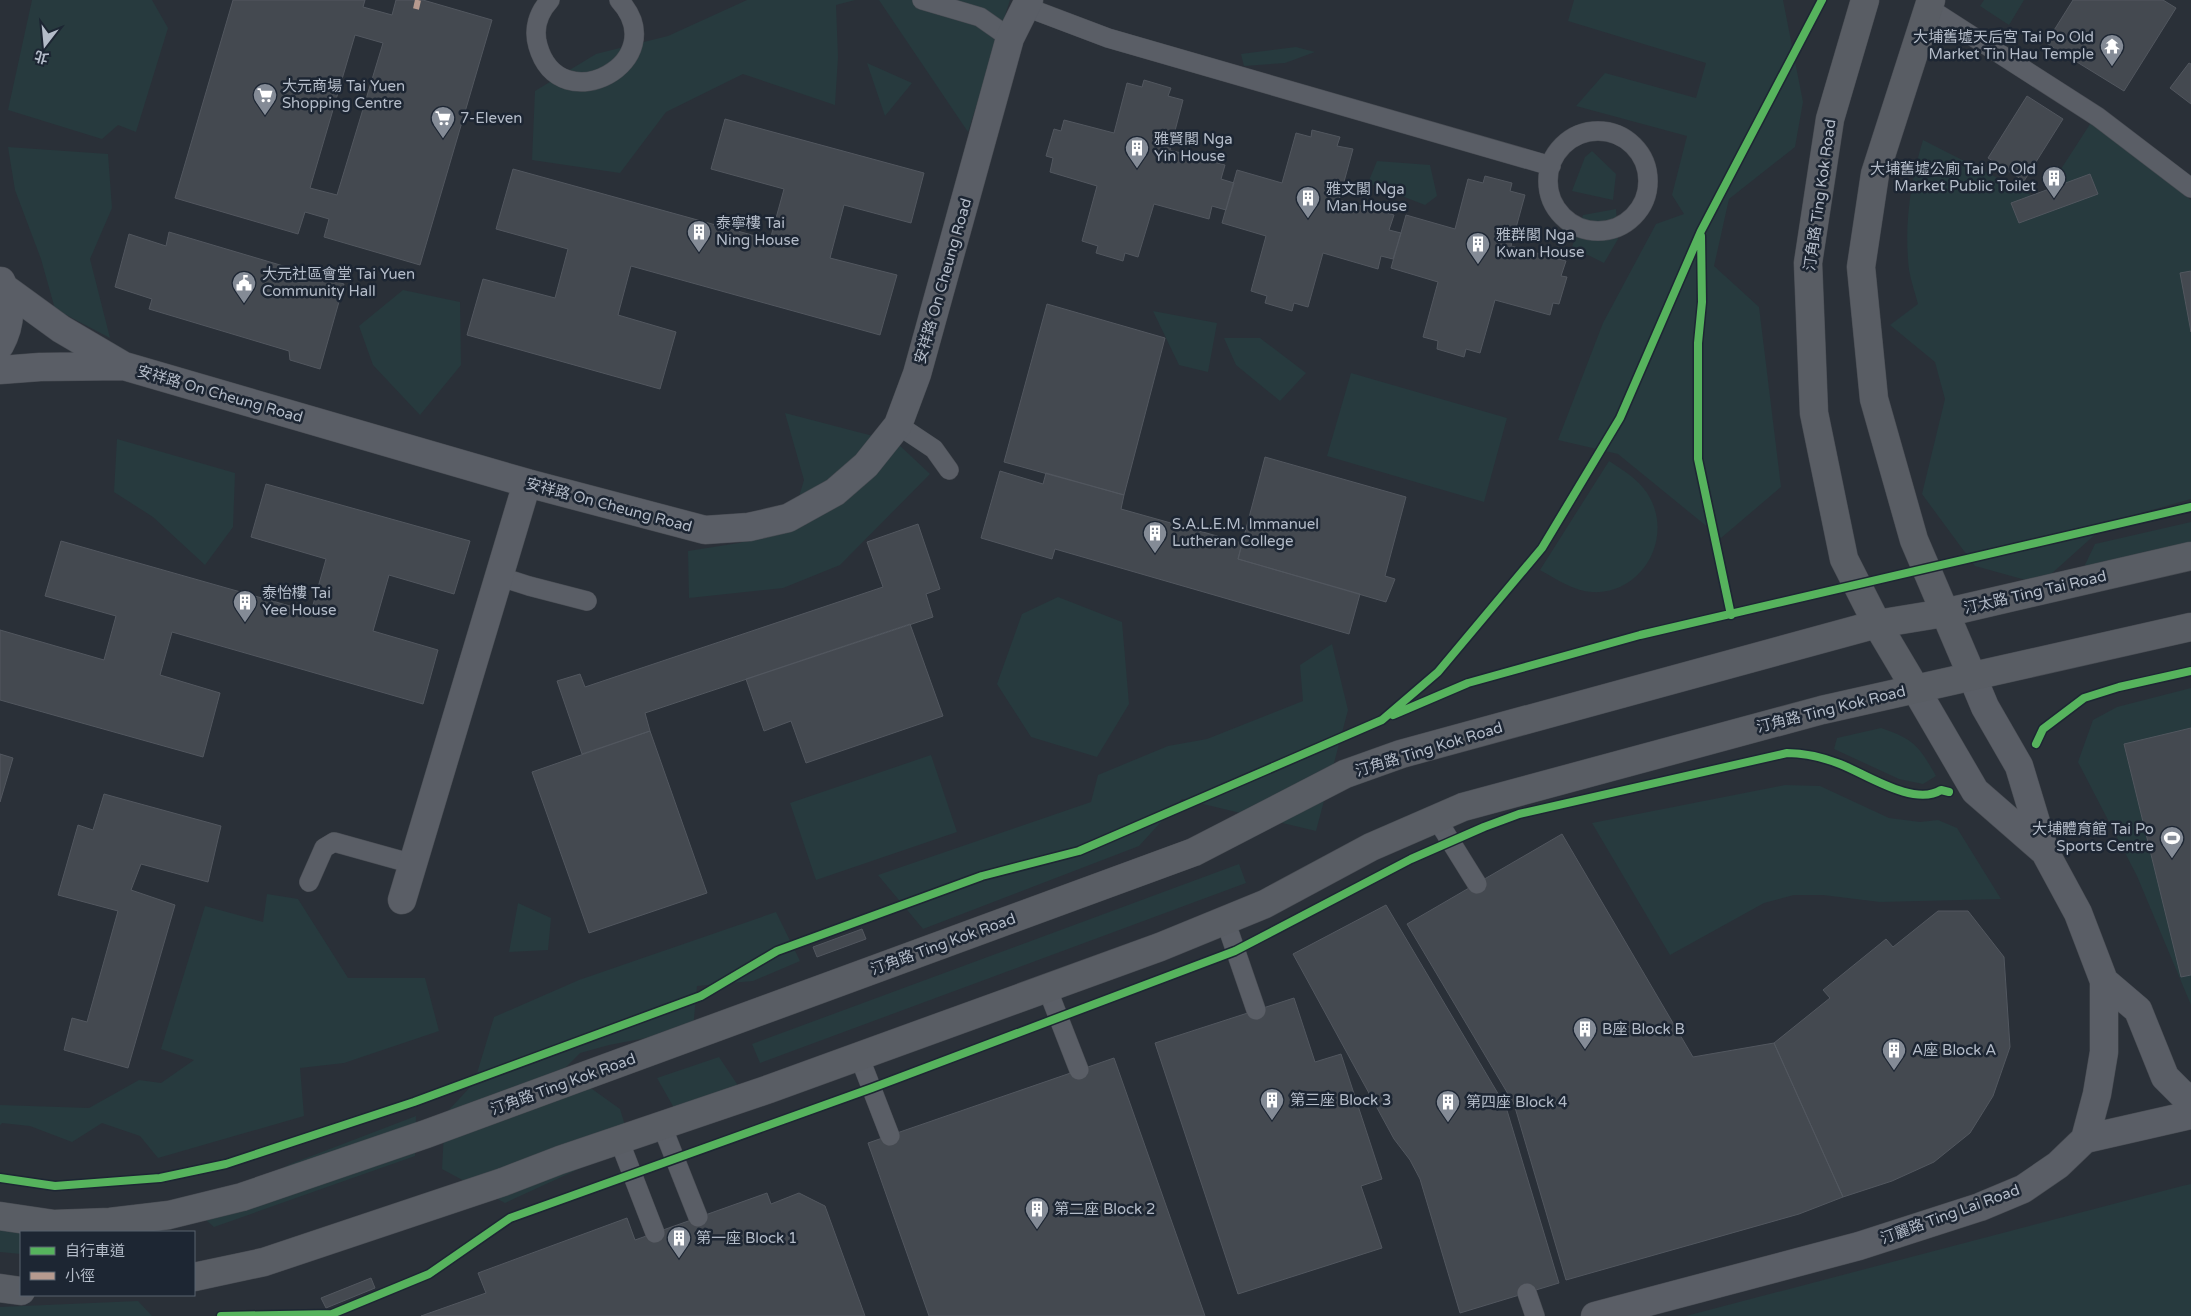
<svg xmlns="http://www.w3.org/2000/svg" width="2191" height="1316" font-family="'Varela Round','Noto Sans TC',sans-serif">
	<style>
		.green { fill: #273a3e }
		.building { fill: #444950; stroke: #52575f; fill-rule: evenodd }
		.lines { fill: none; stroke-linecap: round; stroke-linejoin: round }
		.service-casing { stroke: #484c53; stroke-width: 20 }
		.minor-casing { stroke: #484c53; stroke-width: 29 }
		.secondary-casing { stroke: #484c53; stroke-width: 29 }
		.service { stroke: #5a5e66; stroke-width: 19 }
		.minor { stroke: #5a5e66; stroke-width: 28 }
		.secondary { stroke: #595d64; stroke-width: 28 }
		.quiet { stroke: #b69a8f; stroke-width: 6; stroke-dasharray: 12 6; stroke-linecap: butt }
		.cycleway-casing { stroke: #1d2633; stroke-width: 11 }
		.cycleway { stroke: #56b35d; stroke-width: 8 }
		.labels { text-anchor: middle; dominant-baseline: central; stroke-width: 5; stroke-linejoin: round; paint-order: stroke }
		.poi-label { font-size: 15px; fill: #b4bcc9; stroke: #1d2633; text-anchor: start }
		.street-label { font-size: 15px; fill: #b4bcc9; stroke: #1d2633 }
	</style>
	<rect width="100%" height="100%" fill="#2a3038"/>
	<path class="green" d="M32,0h120l16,28 -32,104 -18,-7 -16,14 -94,-29z
		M747,0h108l-19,5 2,52 -3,48 -92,-31 -77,38 -46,61 -88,-13 3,-69 61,-37 72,-18z
		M879,0h131l-42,132z
		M1574,0h209l20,102 -8,45 -66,52 -15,67 45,41 22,180 -60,51 -103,-84 -60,-14 45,-117 53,-99 28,-10 -12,-19 15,-59 -111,-30 29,-33 91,25 10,-35 -138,-42z
		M1984,0h40l-15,25 -29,-19z
		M1296,47l19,5 -30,11 -41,3 -3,-12z
		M867,63l45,20 -27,33z
		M2092,121l99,79v299l-82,23 -69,62 -65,-18 -53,-72 23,-95 -10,-37 -45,-37 28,-21c-3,-11 -7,-23 -9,-34 -5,-44 1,-87 14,-130l118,60z
		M8,147l100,7 4,54 -22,51 20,79 -55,-29 -14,-50 -26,-69z
		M1592,151l24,23 -3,26 -41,-9 13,-34z
		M1377,161l53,4 7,31 -12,9 -57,-22z
		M1616,209l2,30 -14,24 -32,-16 11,-32z
		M403,290l57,12 1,63 -41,50 -47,-50 -14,-39z
		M1153,311l64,12 -9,49 -29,-7z
		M1224,338h36l46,35 -26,28 -44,-36z
		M1351,373l156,45 -23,84 -157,-46z
		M785,413l111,29 34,32 -90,91 -57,23 -94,10 -1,-47 51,-8 51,-16 14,-47z
		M117,439l118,34 -2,54 -28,38 -52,-48 -39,-25z
		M1609,461c17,11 35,22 43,41 19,42 -13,93 -60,90 -18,-1 -36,-13 -52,-22z
		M2191,522v44l-109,5 13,-27z
		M1058,597l64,25 7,82 -32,53 -66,-20 -34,-53 25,-70z
		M1332,644l16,66 -32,121 -134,-32 -43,47 -216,83 -45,-54 213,-73 7,-27 70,-29 39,-7 96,-38 -3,-36z
		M2191,688v317l-54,-129 -59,-114 15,-42 24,-13z
		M1881,728c33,11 38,18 55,48l-13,8 -24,-5 -65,-30 3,-11z
		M931,755l26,77 -141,48 -26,-77z
		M1785,785l35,1 69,32 31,4 18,-2 19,8 44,71 -121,3 -57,-7h-29l-30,8 -94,52 -78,-132z
		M1239,864l7,19 -486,180 -8,-19z
		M267,894l31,5 50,79h77l14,53 -95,32 -44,5 4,48 -146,42 -18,-22 -38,-13 -30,19 -42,-16 -28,-3 -2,2v-20l89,3 50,-28 22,3 33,-23 -33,-11 44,-143 58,16z
		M518,903l33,15 -3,32 -39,2z
		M776,912l24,49 -47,20 -56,5 -4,43 -84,16 -29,8 -16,16 56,40 11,36 -126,58 -63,-34 3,-55 29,-31 20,-66 85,-37z
		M719,1057l22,33 -63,25 -21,-37z
		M416,1116l-1,40 -201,71 -14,-12 88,-50z
		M2191,1184v132h-505l496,-130z
		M140,1205l11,27h-130v22l-21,-2v-34l54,11z
		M138,1301l14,15h-152v-9z"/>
	<path class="building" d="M233,0h132l-2,7 29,8 4,-15h27l69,20 -72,245 -96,-28 5,-18 -24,-7 -7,22 -123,-36zM355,35l28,8 -46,152 -27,-7z
		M2073,0h90l13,8 -52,83 -78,-48z
		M2189,63l2,1v40l-21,-16z
		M1144,80l27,8 -3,8 15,4 -13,50 55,15 -4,14 13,4 -8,27 -14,-4 -3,13 -55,-15 -16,53 -13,-4 -2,8 -27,-8 2,-7 -16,-5 15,-55 -47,-14 3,-14 -7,-2 8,-27 7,2 3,-11 50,13 13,-50 15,4z
		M2027,96l36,23 -39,62 -36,-23z
		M725,119l199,54 -13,50 -67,-18 -14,53 67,17 -17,60 -249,-69 -13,49 58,17 -16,57 -193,-54 16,-56 72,19 13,-49 -72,-20 17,-60 257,71 14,-51 -73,-20z
		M1312,130l28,7 -3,9 16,3 -14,51 55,15 -5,15 12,3 -8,26 -12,-3 -3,13 -55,-16 -15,54 -14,-4 -2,8 -27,-8 2,-7 -16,-5 15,-55 -44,-13 15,-53 45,13 14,-50 15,4z
		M2090,174l8,20 -79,29 -8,-20z
		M1485,176l27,7 -2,8 15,4 -14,51 55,15 -5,15 6,1 -8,27 -6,-1 -3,12 -55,-15 -15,53 -14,-4 -2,8 -27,-8 1,-8 -15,-4 15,-55 -47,-14 15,-53 49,14 13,-50 15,4z
		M169,232l175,52 -24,85 -30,-9 -1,-9 -140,-42 3,-10 -37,-12 14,-53 37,12z
		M2191,271v61l-11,-59z
		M1047,304l118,34 -41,157 -120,-33z
		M1265,457l141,40 -21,79 10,3 -9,23 -148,-43z
		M1000,471l43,13 3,-11 78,22 -3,14 121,34 -4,16 122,35 -11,40 -294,-85 -3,10 -71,-21z
		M266,484l204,57 -16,53 -65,-19 -16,56 65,19 -15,54 -251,-72 -12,43 60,18 -17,64 -203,-57v-70l104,30 12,-44 -71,-20 16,-55 250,71 15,-53 -75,-22z
		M918,524l22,65 -14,5 7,23 -288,96 5,18 -68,23 -25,-73 23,-7 5,13 298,-100 -16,-45z
		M910,624l33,92 -137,47 -15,-42 -27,10 -18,-52z
		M2191,728v247l-10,2 -57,-233z
		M650,731l57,162 -118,40 -57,-161z
		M0,754l13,4 -13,44z
		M104,794l117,32 -13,56 -67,-18 -10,26 44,15 -47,163 -64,-18 8,-32 15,4 31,-111 -60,-16 20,-70 15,5z
		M1562,834l131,223 81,-14 69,154 -44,17 -233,66 -52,-176 -107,-180z
		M1386,905l120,202 53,176 -99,30 -40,-134 -10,-19 -16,-21 -101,-185z
		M1938,911h30l36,46 6,90 -17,49 -23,37 -36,29 -42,19 -49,16 -69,-154 56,-45 -7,-8 63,-51 7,8z
		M862,929l4,10 -49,18 -4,-10z
		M1294,998l21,64 26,-8 41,125 -21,7 21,62 -144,46 -83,-251z
		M1114,1058l91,258h-276l-61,-173z
		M767,1193l4,11 28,-11 26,13 40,110h-444l65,-23 -8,-20 149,-55 8,22z
		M371,1278l4,10 -49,20 -5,-10z"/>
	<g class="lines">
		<g class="service-casing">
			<path id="service" d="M550,0c-12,13 -17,29 -12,46 22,77 137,15 81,-46
				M922,0l58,17 30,21
				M1026,7l82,31 443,128
				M1927,7l171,110 93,71
				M1548 181a50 50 0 1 1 100 0a50 50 0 1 1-100 0Z
				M898,425l36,24 15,21
				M498,576l31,10 58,15
				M1436,818l41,66
				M309,882l15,-34 10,-6 79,22
				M1225,920l31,90
				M1047,988l32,82
				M859,1056l31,80
				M662,1126l36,91
				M619,1140l36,93
				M1527,1293l8,23"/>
		</g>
		<g class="minor-casing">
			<path id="minor" d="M6,289l55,40 63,37 403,117 178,47 44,-3 39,-9 47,-26 31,-27 32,-40 19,-51 93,-336 19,-38
				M0,345c11,-20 13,-43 1,-64
				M0,370l40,-3 84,-1
				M1915,688l60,103 70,61
				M402,900l125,-417
				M2104,981l34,29 27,67 16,16 10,6
				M2085,1139l106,-24
				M1595,1316l264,-70 121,-39 43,-18 35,-24 27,-26 12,-45 7,-42v-71l-26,-68 -33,-61 -26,-86 -34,-59 -13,-31"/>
		</g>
		<g class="secondary-casing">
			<path id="secondary" d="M1865,0l-35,119 -22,144 6,150 30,146 33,65 38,64
				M1931,0l-56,174 -14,93 13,132 40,141 58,136
				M0,1216l54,8 56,-2 59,-7 73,-18 184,-63 768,-282 151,-78 56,-20 476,-130 67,-11 247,-57
				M194,1277l70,-15 239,-80 57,-22 209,-71 391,-142 105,-43 106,-57 92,-40 359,-97 369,-83
				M0,1288l21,3"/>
		</g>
		<use href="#service" class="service"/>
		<use href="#minor" class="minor"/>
		<use href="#secondary" class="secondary"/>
		<path class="quiet" d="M416,9l2,-9"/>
		<g class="cycleway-casing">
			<path id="cycleway" d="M1701,236l1,66 -4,41v116l33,156
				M1393,715l75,-32 172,-48 551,-128
				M2036,744l7,-15 41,-31 35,-11 72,-16
				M0,1178l55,8 105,-8 66,-14 188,-62 287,-106 76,-45 205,-75 97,-25 303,-131 56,-48 104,-124 78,-130 81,-187 121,-231
				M221,1316l111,-2 97,-40 81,-56 362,-130 363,-137 176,-92 73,-32 35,-13 268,-61c18,0 35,4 53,11 26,10 74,43 101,26l8,2"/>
		</g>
		<use href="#cycleway" class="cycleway"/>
	</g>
	<defs>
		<g id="temple-pin" transform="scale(1.25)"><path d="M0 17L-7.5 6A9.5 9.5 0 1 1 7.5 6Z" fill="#848b96" stroke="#1d2633"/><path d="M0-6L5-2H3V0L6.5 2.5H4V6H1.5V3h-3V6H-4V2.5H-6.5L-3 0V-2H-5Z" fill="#fff"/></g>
		<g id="supermarket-pin" transform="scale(1.25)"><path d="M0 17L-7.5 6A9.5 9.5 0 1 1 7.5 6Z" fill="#848b96" stroke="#1d2633"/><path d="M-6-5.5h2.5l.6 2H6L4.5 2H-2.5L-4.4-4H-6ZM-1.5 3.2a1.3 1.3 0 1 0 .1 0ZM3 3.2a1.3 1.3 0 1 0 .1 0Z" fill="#fff"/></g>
		<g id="building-pin" transform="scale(1.25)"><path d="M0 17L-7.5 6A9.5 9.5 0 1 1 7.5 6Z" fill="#848b96" stroke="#1d2633"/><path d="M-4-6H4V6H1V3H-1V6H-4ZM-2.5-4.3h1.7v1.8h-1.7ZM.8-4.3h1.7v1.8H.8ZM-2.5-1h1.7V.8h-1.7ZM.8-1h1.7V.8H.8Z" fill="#fff"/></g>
		<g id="civic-pin" transform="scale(1.25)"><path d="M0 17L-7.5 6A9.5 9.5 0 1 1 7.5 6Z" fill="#848b96" stroke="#1d2633"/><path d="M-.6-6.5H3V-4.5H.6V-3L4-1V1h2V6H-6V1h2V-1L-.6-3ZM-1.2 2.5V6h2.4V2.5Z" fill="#fff"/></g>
		<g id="stadium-pin" transform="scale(1.25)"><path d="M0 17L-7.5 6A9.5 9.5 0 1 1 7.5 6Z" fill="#848b96" stroke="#1d2633"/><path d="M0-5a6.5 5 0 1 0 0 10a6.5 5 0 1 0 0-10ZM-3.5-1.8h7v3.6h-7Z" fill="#fff"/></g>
	</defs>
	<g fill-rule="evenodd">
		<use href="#temple-pin" x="2112" y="46"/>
		<use href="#supermarket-pin" x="265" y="95"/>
		<use href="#supermarket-pin" x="443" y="118"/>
		<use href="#building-pin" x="1137" y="148"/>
		<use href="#building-pin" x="2054" y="178"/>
		<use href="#building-pin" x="1308" y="198"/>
		<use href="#building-pin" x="699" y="232"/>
		<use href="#building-pin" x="1478" y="244"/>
		<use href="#civic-pin" x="244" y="283"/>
		<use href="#building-pin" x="1155" y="533"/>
		<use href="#building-pin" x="245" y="602"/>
		<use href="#stadium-pin" x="2172" y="838"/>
		<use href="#building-pin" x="1585" y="1029"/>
		<use href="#building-pin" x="1894" y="1050"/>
		<use href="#building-pin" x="1272" y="1100"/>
		<use href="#building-pin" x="1448" y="1102"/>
		<use href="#building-pin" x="1037" y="1209"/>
		<use href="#building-pin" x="679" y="1238"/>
	</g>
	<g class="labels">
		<g class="poi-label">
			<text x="2094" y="37" text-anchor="end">大埔舊墟天后宮 Tai Po Old<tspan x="2094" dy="17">Market Tin Hau Temple</tspan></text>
			<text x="282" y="86">大元商場 Tai Yuen<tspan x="282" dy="17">Shopping Centre</tspan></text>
			<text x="460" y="118">7-Eleven</text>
			<text x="1154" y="139">雅賢閣 Nga<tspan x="1154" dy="17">Yin House</tspan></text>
			<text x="2036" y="169" text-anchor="end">大埔舊墟公廁 Tai Po Old<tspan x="2036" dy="17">Market Public Toilet</tspan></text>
			<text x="1326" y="189">雅文閣 Nga<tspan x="1326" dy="17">Man House</tspan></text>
			<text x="716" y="223">泰寧樓 Tai<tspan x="716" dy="17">Ning House</tspan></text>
			<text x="1496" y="235">雅群閣 Nga<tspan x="1496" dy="17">Kwan House</tspan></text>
			<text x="262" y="274">大元社區會堂 Tai Yuen<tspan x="262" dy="17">Community Hall</tspan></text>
			<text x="1172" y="524">S.A.L.E.M. Immanuel<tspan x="1172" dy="17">Lutheran College</tspan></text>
			<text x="262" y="593">泰怡樓 Tai<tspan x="262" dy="17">Yee House</tspan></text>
			<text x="2154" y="829" text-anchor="end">大埔體育館 Tai Po<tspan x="2154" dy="17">Sports Centre</tspan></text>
			<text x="1602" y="1029">B座 Block B</text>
			<text x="1912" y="1050">A座 Block A</text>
			<text x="1290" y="1100">第三座 Block 3</text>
			<text x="1466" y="1102">第四座 Block 4</text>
			<text x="1054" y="1209">第二座 Block 2</text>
			<text x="696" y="1238">第一座 Block 1</text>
		</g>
		<g class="street-label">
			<text transform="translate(1820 195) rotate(-82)">汀角路 Ting Kok Road</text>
			<text transform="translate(943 281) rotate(-74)">安祥路 On Cheung Road</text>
			<text transform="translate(220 394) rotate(16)">安祥路 On Cheung Road</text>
			<text transform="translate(609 505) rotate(15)">安祥路 On Cheung Road</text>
			<text transform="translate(2035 592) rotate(-13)">汀太路 Ting Tai Road</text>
			<text transform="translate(1831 709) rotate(-14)">汀角路 Ting Kok Road</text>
			<text transform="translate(1429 749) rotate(-17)">汀角路 Ting Kok Road</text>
			<text transform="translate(943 944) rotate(-20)">汀角路 Ting Kok Road</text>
			<text transform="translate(563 1084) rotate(-20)">汀角路 Ting Kok Road</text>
			<text transform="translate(1950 1214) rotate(-20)">汀麗路 Ting Lai Road</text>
		</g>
	</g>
	<rect x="20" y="1231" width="175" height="65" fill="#1d2633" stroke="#59626f"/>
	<rect x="30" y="1247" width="25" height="8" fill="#56b35d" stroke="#59626f"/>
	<text x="65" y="1256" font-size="15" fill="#b4bcc9">自行車道</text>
	<rect x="30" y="1272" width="25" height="8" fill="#b69a8f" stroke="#59626f"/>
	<text x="65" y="1281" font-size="15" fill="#b4bcc9">小徑</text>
	<g transform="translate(45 45) rotate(196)" stroke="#1d2633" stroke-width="4" paint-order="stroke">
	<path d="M0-4L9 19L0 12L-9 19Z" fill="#b4bcc9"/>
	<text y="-8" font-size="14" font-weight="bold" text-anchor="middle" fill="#b4bcc9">北</text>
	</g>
</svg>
